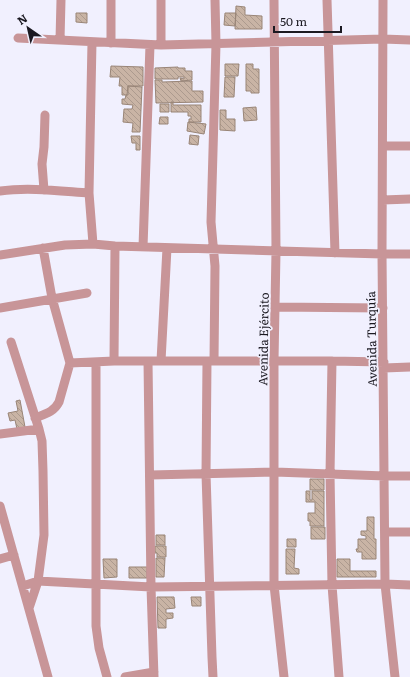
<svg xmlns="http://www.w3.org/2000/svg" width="410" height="677" font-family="Literata,serif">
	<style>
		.building { fill: url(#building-back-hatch); stroke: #998577 }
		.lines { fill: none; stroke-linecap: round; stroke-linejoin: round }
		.street { stroke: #c89598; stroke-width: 9 }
		.labels { text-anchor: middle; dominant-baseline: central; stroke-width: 3.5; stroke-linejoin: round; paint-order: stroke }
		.street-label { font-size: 12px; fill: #1b1921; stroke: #f1f0fe }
	</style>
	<defs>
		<pattern id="building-back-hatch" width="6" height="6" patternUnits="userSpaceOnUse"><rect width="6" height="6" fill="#c9b4a5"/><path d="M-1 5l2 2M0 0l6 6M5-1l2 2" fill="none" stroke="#ac9a8e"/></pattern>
	</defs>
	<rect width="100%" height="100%" fill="#f1f0fe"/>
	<path class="building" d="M236,6l9,1v8l17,1v13h-27z
		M76,13h11v10l-11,-1z
		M225,13h11l-1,13 -11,-1z
		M225,64h14l-1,12h-13z
		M246,64h7v5h6v24h-8v-2h-5z
		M111,66l32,1v19h-15l-1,9h-5v-9h-3l1,-9h-10z
		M178,67v1h7v3h7v9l-11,1 -1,-3 4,1v-2h-6v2h-23v-11z
		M225,77h10l-1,20h-10z
		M155,80h7v2l30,-1v10h11v11l-47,1z
		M128,86l14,1 -2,45h-8l1,-9 -10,-1 1,-13h8l1,-4 -11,-1v-5h3l1,-4h2z
		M171,102h2v3h28v17h-12v-3h2v-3h-3v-4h-17z
		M160,104h9v8h-9z
		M256,107l1,13 -13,1 -1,-13z
		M220,110h6v9h9v12l-15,-1z
		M160,117h8v7h-9z
		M188,122l18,2 -2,10 -17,-3z
		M190,135l9,1 -1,9 -9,-1z
		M131,136h9v14h-4v-7h-4z
		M20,400l5,27 -8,2 -2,-9 -5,1 -2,-8 10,-2 -2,-10z
		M310,479h14v11h-14z
		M306,491h4v9h2v-9h12v35h-14v-5h-2v-8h7v-11h-9z
		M367,517h7v22h2v20h-14v-7h-5l-1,-3h2v-10h8v-3l-5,-1v-4h6z
		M311,527h14v12h-14z
		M156,535h9v10h-9z
		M287,539h9v8h-9z
		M155,546h11v11h-9v-4h-2z
		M286,549h9l-1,19 5,1v5h-13z
		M156,558h9l-1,19h-8z
		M103,559h14v18l-13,1z
		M337,559h13v12h26v6h-39z
		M129,567h18v11h-18z
		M157,597h17l1,11 -9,1v4h7v5l-7,1v9h-8z
		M191,597h10v9h-9z"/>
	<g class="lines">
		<path class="street" d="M161,0v45
			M274,0l2,251 -2,110v224l10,92
			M327,0l8,253
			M383,0l-1,254 3,330 10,93
			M18,38l143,7 222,-6 27,1
			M60,40l1,-40
			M92,42l-3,151 4,51
			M111,43v-43
			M383,146h27
			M44,190l-2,-26 2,-17 1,-32
			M0,191c29,-4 60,0 89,2
			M383,200l27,-1
			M143,247l7,-202
			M0,255l65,-10 28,-1 22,2 267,8h28
			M275,307l108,1
			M0,308l87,-15
			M11,342l28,87 3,12 1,30 1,64 -6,46 -9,27
			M114,361l1,-115
			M148,361l3,226 3,90
			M161,361l6,-113
			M207,361l-1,113 6,183 1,20
			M214,361l1,-95 -4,-44 5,-178 -1,-44
			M332,361l-2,113 2,111 7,92
			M96,362v264l3,22 8,29
			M70,363l44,-2h218l52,1
			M384,368l26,-1
			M35,418c10,-4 19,-6 24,-16l11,-39 -18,-65 -9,-50
			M0,434l39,-5
			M150,475l125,-3 110,4h25
			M0,506l48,171
			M385,532h25
			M0,559l14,-4
			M23,586l15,-5 113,6 234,-3 25,1
			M125,677l29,-5"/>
	</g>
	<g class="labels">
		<g class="street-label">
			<text transform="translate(263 339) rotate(-89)">Avenida Ejército</text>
			<text transform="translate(371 339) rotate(-91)">Avenida Turquía</text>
		</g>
	</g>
	<g transform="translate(28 28) rotate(326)" stroke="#f1f0fe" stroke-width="3" paint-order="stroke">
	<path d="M0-3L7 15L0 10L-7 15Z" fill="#1b1921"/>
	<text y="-6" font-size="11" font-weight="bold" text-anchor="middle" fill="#1b1921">N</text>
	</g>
	<path d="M274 26v6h67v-6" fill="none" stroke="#1b1921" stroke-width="2"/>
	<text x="280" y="26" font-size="12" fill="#1b1921" stroke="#f1f0fe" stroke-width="3" paint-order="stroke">50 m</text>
</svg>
